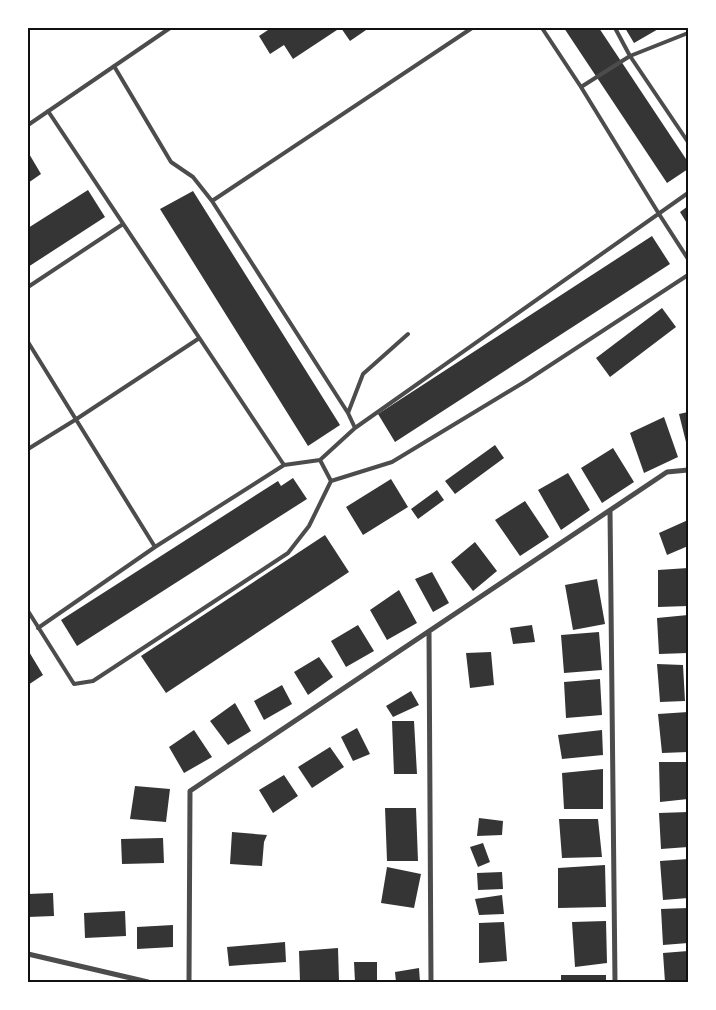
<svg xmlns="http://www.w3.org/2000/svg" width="716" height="1010" font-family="Lato,sans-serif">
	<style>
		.building { fill: #353535 }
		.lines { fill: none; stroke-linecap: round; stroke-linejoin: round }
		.service { stroke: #4c4c4c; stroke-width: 4 }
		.minor { stroke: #4c4c4c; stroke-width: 5 }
		.neatline { fill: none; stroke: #111; stroke-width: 2 }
	</style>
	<rect width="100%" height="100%" fill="#fff"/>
	<path class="building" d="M271,28h69l-47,31 -9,-14 -14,9 -11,-18z
		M341,28h28l-19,13z
		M564,28h35l89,134v7l-21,14z
		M625,28h35l-26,15z
		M28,152l13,22 -13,9z
		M88,190l17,27 -77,50v-39z
		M193,191l147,234 -32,21 -148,-237z
		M688,206v19l-8,-13z
		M652,236l18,28 -275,178 -17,-28z
		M662,308l14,19 -66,50 -14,-19z
		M688,412v38l-9,-36z
		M664,417l14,40 -34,16 -14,-40z
		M495,445l9,13 -49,36 -10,-13z
		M613,448l21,34 -32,21 -21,-35z
		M568,473l22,37 -29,20 -23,-40z
		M293,478l14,21 -230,147 -16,-26 217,-139 3,5z
		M391,479l17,28 -45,28 -17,-28z
		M437,490l7,10 -26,19 -7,-10z
		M525,501l24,36 -29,19 -25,-36z
		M688,520v26l-21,9 -8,-22z
		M325,535l24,37 -183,121 -25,-37z
		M475,542l22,29 -24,20 -22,-29z
		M688,568v38l-30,1v-37z
		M432,572l17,31 -16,9 -18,-33z
		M597,579l8,45 -32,6 -8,-45z
		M399,590l18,33 -30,17 -17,-30z
		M688,615v38l-29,1 -2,-36z
		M358,625l16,26 -28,16 -15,-26z
		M532,625l3,17 -22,2 -3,-16z
		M599,632l3,38 -38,3 -3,-38z
		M28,650l15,25 -15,10z
		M491,652l3,33 -24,3 -4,-35z
		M319,657l14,20 -25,18 -14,-23z
		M657,664l26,1 2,36 -25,1z
		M600,679l2,36 -36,3 -2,-36z
		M282,685l10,19 -28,16 -10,-19z
		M411,691l8,14 -26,12 -7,-11z
		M235,703l16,28 -23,14 -18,-24z
		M688,712v40l-26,1 -4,-39z
		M392,721h22l3,53h-23z
		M357,728l13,26 -17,7 -12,-24z
		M194,730l18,27 -28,16 -15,-26z
		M602,730l1,25 -41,4 -4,-24z
		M330,747l14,20 -32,21 -14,-21z
		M659,762h29v37l-28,3z
		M603,769v40h-39l-2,-36z
		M284,775l14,21 -25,17 -14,-23z
		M135,786l35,3 -4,33 -36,-3z
		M385,808h31l2,53h-31z
		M688,812v35l-27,2 -2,-36z
		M479,818l24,3 -1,14 -25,1z
		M559,819h39l4,38 -40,1z
		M232,832l35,3 -3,7 -2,24 -32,-2z
		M163,838l1,25 -42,1 -1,-25z
		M483,843l7,19 -12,5 -8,-20z
		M688,859v39l-25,2 -3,-39z
		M605,865l1,42 -48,1v-40z
		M387,867l34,7 -7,34 -33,-5z
		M502,872l1,17 -25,1 -1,-17z
		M53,893l1,23 -26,1v-23z
		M502,895l2,19 -25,1 -4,-16z
		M688,908v35l-25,2 -2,-36z
		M125,911l1,25 -41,2 -1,-25z
		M606,921l1,42 -32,4 -3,-45z
		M504,922l3,39 -28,2v-40z
		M173,925v22l-36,2v-22z
		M285,942l1,20 -57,4 -2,-19z
		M338,948l1,33 -39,1 -1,-31z
		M688,951v31h-23l-2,-29z
		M354,962h23v20h-22z
		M419,968l1,14h-24l-1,-10z
		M561,975h45v7h-45z"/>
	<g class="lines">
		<path class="service" d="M542,28l39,59
			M615,28l15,28 58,86
			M688,33l-58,23 -49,31 78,127 29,45
			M114,66l57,96 22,15 19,24 260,-173
			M48,111l236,354 36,-5
			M28,125l142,-97
			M212,201l136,212
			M28,287l95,-63
			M28,342l127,205
			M355,428l-7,-15 15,-39 45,-40
			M28,449l47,-29 123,-81
			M331,481l61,-19 134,-81 162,-106
			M28,611l46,73 19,-3 195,-128 21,-27 22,-45 -11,-21 35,-32 333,-235
			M38,628l117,-81 129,-82"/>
		<path class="minor" d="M610,510l5,472
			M429,631l2,351
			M28,954l120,28
			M189,982l1,-191 477,-319 21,-2"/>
	</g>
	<rect width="716" height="1010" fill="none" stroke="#ffffff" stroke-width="58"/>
	<rect x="29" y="29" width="658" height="952" class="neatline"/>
</svg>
